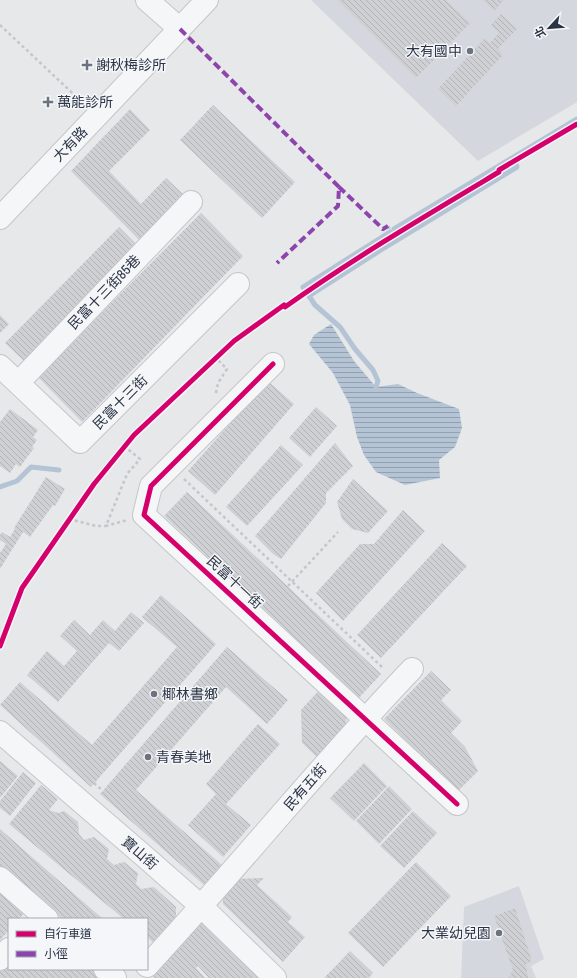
<svg xmlns="http://www.w3.org/2000/svg" width="577" height="978" font-family="'Archivo Narrow','Noto Sans TC',sans-serif">
	<style>
		.built { fill: #d4d7dd }
		.water { fill: url(#water-rules) }
		.lines { fill: none; stroke-linecap: round; stroke-linejoin: round }
		.stream { stroke: #b4c4d5; stroke-width: 5 }
		.building { fill: url(#building-back-hatch) }
		.minor-casing { stroke: #c4c6c8; stroke-width: 24 }
		.path { stroke: #c5c6ca; stroke-width: 2.5; stroke-dasharray: 3 3; stroke-linecap: butt }
		.minor { stroke: #f5f6f7; stroke-width: 22 }
		.quiet { stroke: #8e44ad; stroke-width: 4; stroke-dasharray: 8 4; stroke-linecap: butt }
		.cycleway-casing { stroke: #f4f6f9; stroke-width: 8 }
		.cycleway { stroke: #d6006c; stroke-width: 5 }
		.poi-dot { fill: #6c737f; stroke: #f4f6f9; stroke-width: 1.5 }
		.labels { text-anchor: middle; dominant-baseline: central; stroke-width: 3; stroke-linejoin: round; paint-order: stroke }
		.poi-label { font-size: 14px; fill: #2b3445; stroke: #f4f6f9; text-anchor: start }
		.street-label { font-size: 14px; fill: #2b3445; stroke: #f4f6f9 }
	</style>
	<defs>
		<pattern id="water-rules" width="6" height="5" patternUnits="userSpaceOnUse"><rect width="6" height="5" fill="#b4c4d5"/><path d="M0 2.5h6" fill="none" stroke="#93a0af"/></pattern>
		<pattern id="building-back-hatch" width="6" height="6" patternUnits="userSpaceOnUse"><rect width="6" height="6" fill="#ced0d3"/><path d="M-1 5l2 2M0 0l6 6M5-1l2 2" fill="none" stroke="#b1b3b6"/></pattern>
	</defs>
	<rect width="100%" height="100%" fill="#e6e8ea"/>
	<path class="built" d="M311,0h266v102l-99,59z
		M519,886l25,73 -13,7 5,12h-75l3,-71z"/>
	<path class="water" d="M331,324l23,37 22,26 22,-3 19,9 42,16 3,19 -7,19 -16,13 1,18 -35,7 -29,-13 -12,-17 -7,-18 -7,-32 -17,-32 -24,-29 5,-9z"/>
	<g class="lines">
		<path class="stream" d="M394,229l183,-110
			M309,296l75,-48 133,-81 -1,-4
			M376,387l2,-6 -5,-11 -18,-21 -15,-22 -25,-22 -12,-18 87,-55
			M0,487l17,-6 14,-14 28,3"/>
	</g>
	<path class="building" d="M337,0h109l24,23 -54,55z
		M483,0h21l-10,11z
		M501,14l16,15 -19,20 5,6 -47,51 -18,-17 47,-51 5,5 9,-10 -8,-8z
		M213,105l82,77 -33,36 -82,-78z
		M130,109l20,21 -41,41 32,33 25,-26 21,20 -45,45 -71,-72z
		M201,213l42,43 -161,166 -44,-45z
		M119,227l20,20 -114,115 -20,-19z
		M0,315l9,9 -9,9z
		M268,381l26,23 -79,91 -27,-24z
		M316,407l21,19 -27,31 -21,-19z
		M10,409l28,21 -5,7 4,3 -5,7 2,1 -14,19 -4,-3 -6,9 -10,-7v-44z
		M335,443l18,23 -27,27v10l-45,56 -8,-5 -18,-18z
		M281,445l22,20 -56,61 -21,-19z
		M46,477l19,12 -10,17 -2,-1 -23,32 -7,-5 -23,37v-16l6,-9 -6,-4v-5l2,-3 8,5 5,-8 -1,-1z
		M353,479l35,32 -20,22 -16,-4 -10,-10 -5,-17z
		M187,492l194,182 -22,24 -195,-182z
		M403,510l22,21 -82,90 -27,-28 44,-49h14z
		M442,543l25,23 -86,92 -24,-23z
		M161,595l55,49 -125,143 -91,-82 20,-23 72,63 85,-98 -35,-30z
		M131,612l13,11 -25,28 -10,-8 -51,59 -31,-27 20,-24 17,15 13,-15 -17,-15 14,-16 16,15 13,-15 12,11z
		M227,647l61,53 -21,24 -41,-37 -90,103 86,75 -18,20 -104,-91z
		M431,671l20,19 -10,10 21,21 -11,12 14,14 13,24 -21,21 -73,-73z
		M321,688l26,27 -3,21 -23,25 -19,-18 -1,-33z
		M258,724l22,20 -54,60 25,21 -28,32 -35,-32 28,-31 -10,-10z
		M0,761l18,15 -18,22z
		M364,763l23,23 -33,35 -24,-23z
		M23,772l13,11 -26,33 -10,-8v-7z
		M41,785l17,14 -9,11 9,3 6,-2 14,11 1,12 5,6 10,-3 15,12 -2,10 7,6 10,-3 14,11 -2,11 5,5 13,-2 22,20v13l-20,25 -9,-8v-18h-23l-115,-95z
		M389,786l23,23 -33,35 -23,-23z
		M413,811l24,22 -33,35 -24,-22z
		M0,829l65,57 38,33h-41l-62,-53z
		M416,862l35,34 -68,71 -35,-34z
		M264,878l-7,7 35,32 -4,5 17,15 -22,25 -60,-58v-10l13,-15z
		M0,885l27,25 -8,9h-10v11l-9,10z
		M515,908l17,53 -6,3 2,14h-19l4,-8 -19,-54z
		M196,920l11,2 59,56h-57l-11,-12 -2,2 9,10h-50l-7,-7z
		M350,951l23,22 -4,5h-45z
		M9,953v16h87l11,9h-107v-15z"/>
	<g class="lines">
		<g class="minor-casing">
			<path id="minor" d="M147,0l33,29
				M0,218l207,-218
				M273,364l-122,122 -7,29 313,289
				M0,366l80,76 158,-158
				M18,383l173,-181
				M0,732l144,124 58,51 73,71
				M0,878l47,41
				M0,959l9,-10
				M147,966c90,-97 173,-201 265,-297
				M105,969l10,9"/>
		</g>
		<path class="path" d="M0,25l83,78
			M499,170l-1,-2 79,-46
			M388,226l7,9
			M216,393l2,-10 9,-14 -10,-10
			M124,446l16,13 -13,15 -21,52 21,-6
			M184,479l199,189
			M69,519l27,7h10
			M288,586l50,-54
			M94,783l8,7"/>
		<use href="#minor" class="minor"/>
		<path class="quiet" d="M180,29l159,158 -1,19 -61,57
			M339,187l44,42 5,-3"/>
		<g class="cycleway-casing">
			<path id="cycleway" d="M273,364l-122,122 -7,29 313,289
				M0,646l22,-58 72,-104 40,-49 100,-94 50,-36 1,2c69,-49 142,-92 214,-135v-2l78,-46"/>
		</g>
		<use href="#cycleway" class="cycleway"/>
	</g>
	<g class="poi-dot">
		<circle cx="470" cy="51" r="4"/>
		<path d="M85 59h4v4h4v4h-4v4h-4v-4h-4v-4h4z"/>
		<path d="M46 96h4v4h4v4h-4v4h-4v-4h-4v-4h4z"/>
		<circle cx="154" cy="694" r="4"/>
		<circle cx="148" cy="757" r="4"/>
		<circle cx="499" cy="933" r="4"/>
	</g>
	<g class="labels">
		<g class="poi-label">
			<text x="462" y="51" text-anchor="end">大有國中</text>
			<text x="96" y="65">謝秋梅診所</text>
			<text x="57" y="102">萬能診所</text>
			<text x="162" y="694">椰林書鄉</text>
			<text x="156" y="757">青春美地</text>
			<text x="491" y="933" text-anchor="end">大業幼兒園</text>
		</g>
		<g class="street-label">
			<text transform="translate(70 144) rotate(-46)">大有路</text>
			<text transform="translate(104 292) rotate(-46)">民富十三街85巷</text>
			<text transform="translate(120 402) rotate(-45)">民富十三街</text>
			<text transform="translate(235 582) rotate(43)">民富十一街</text>
			<text transform="translate(305 787) rotate(-49)">民有五街</text>
			<text transform="translate(140 853) rotate(41)">寶山街</text>
		</g>
	</g>
	<rect x="8" y="918" width="140" height="52" fill="#f4f6f9" stroke="#a4a8b1"/>
	<rect x="16" y="931" width="20" height="6" fill="#d6006c" stroke="#a4a8b1"/>
	<text x="44" y="938" font-size="12" fill="#2b3445">自行車道</text>
	<rect x="16" y="951" width="20" height="6" fill="#8e44ad" stroke="#a4a8b1"/>
	<text x="44" y="958" font-size="12" fill="#2b3445">小徑</text>
	<g transform="translate(549 28) rotate(244)" stroke="#f4f6f9" stroke-width="3" paint-order="stroke">
	<path d="M0-3L7 15L0 10L-7 15Z" fill="#2b3445"/>
	<text y="-6" font-size="11" font-weight="bold" text-anchor="middle" fill="#2b3445">北</text>
	</g>
</svg>
